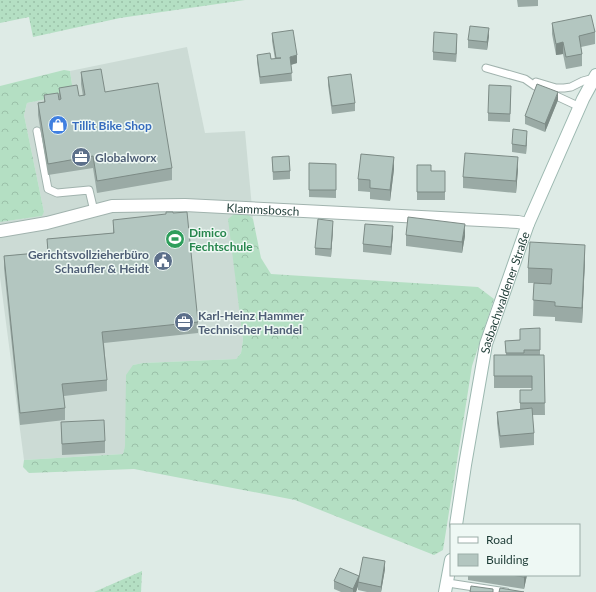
<svg xmlns="http://www.w3.org/2000/svg" width="596" height="592" font-family="Lato,sans-serif">
	<style>
		.built { fill: #ccdbd5 }
		.grass { fill: url(#grass-dots) }
		.forest { fill: url(#forest-crowns) }
		.lines { fill: none; stroke-linecap: round; stroke-linejoin: round }
		.lane-casing { stroke: #a1b3ae; stroke-width: 9 }
		.street-casing { stroke: #a1b3ae; stroke-width: 14 }
		.secondary-casing { stroke: #9cb8b0; stroke-width: 14 }
		.lane { stroke: #fff; stroke-width: 7 }
		.street { stroke: #fff; stroke-width: 12 }
		.secondary { stroke: #fff; stroke-width: 12 }
		.wall { fill: #9aaaa5 }
		.shaded-wall { fill: #7d8b86 }
		.building { fill: #b3c6c0; stroke: #7d8b86 }
		.labels { text-anchor: middle; dominant-baseline: central; stroke-width: 3; stroke-linejoin: round; paint-order: stroke }
		.shop-label { font-size: 12px; font-weight: bold; fill: #366cbe; stroke: #eef8f4; text-anchor: start }
		.service-label { font-size: 12px; font-weight: bold; fill: #4e5e75; stroke: #eef8f4; text-anchor: start }
		.street-label { font-size: 12px; fill: #1e3c36; stroke: #eef8f4 }
		.leisure-label { font-size: 12px; font-weight: bold; fill: #27864d; stroke: #eef8f4; text-anchor: start }
	</style>
	<defs>
		<pattern id="grass-dots" width="8" height="8" patternUnits="userSpaceOnUse"><rect width="8" height="8" fill="#b4dfc3"/><path d="M2 2h.1M6 6h.1" fill="none" stroke="#9ac0a8" stroke-width="1.8" stroke-linecap="round"/></pattern>
		<pattern id="forest-crowns" width="20" height="18" patternUnits="userSpaceOnUse"><rect width="20" height="18" fill="#b4dfc3"/><path d="M2 6a3 3 0 1 1 6 0M12 15a3 3 0 1 1 6 0" fill="none" stroke="#9ac0a8"/></pattern>
	</defs>
	<rect width="100%" height="100%" fill="#deebe6"/>
	<path class="built" d="M187,47l18,86 40,-2 8,88 -4,-4 -15,-1 -5,5 14,121 -2,13 -5,6 -92,4 -11,2 -8,82 -2,7 -99,6 -24,-183v-55l41,-6 3,-4 -20,-97 3,-12 44,-9 2,-3 -3,-20z"/>
	<path class="grass" d="M0,0h245l-125,18 -87,19 -4,-20 -29,6z
		M142,571l-1,21h-47z"/>
	<path class="forest" d="M64,70l6,1 3,20 -2,3 -44,9 -3,12 20,97 -2,4 -42,6v-136z
		M234,214l15,1 4,4 8,39 10,16 207,13 16,12 -22,67 -29,184 -9,5 -139,-55 -161,-31 -105,4 -6,-6 1,-7 99,-6 2,-8 1,-71 7,-10 10,-2 93,-4 5,-6 2,-13 -15,-121z"/>
	<g class="lines">
		<g class="lane-casing">
			<path id="lane" d="M486,68l39,11 10,7 45,21
				M536,82l20,6h8l7,-1 12,-6 11,-3
				M37,131l11,58 9,4 32,-3 5,21
				M448,583l58,9"/>
		</g>
		<g class="street-casing">
			<g id="street">
				<path id="s1" d="M0,231l47,-8 65,-17 73,-1 333,17 10,2"/>
			</g>
		</g>
		<g class="secondary-casing">
			<g id="secondary">
				<path id="s2" d="M456,525l9,-60 21,-121 42,-120 55,-125 13,-24"/>
				<path d="M445,592l6,-32"/>
			</g>
		</g>
		<use href="#lane" class="lane"/>
		<use href="#street" class="street"/>
		<use href="#secondary" class="secondary"/>
	</g>
	<path class="wall" d="M517,0h21v6l-20,1z
		M552,23l43,9v12l-14,3 1,7v12l-16,3 -3,-15 -7,1 -4,-21z
		M272,33l25,30 -6,2 1,16 -32,3 -3,-22v-7l14,4h4l-3,-18z
		M489,36l-2,14 -19,-2v-8z
		M457,42l-1,20 -23,-2v-8z
		M81,72l24,20 67,76v12l-75,13 -4,-25 -45,7 -10,-60v-12l6,-1v-7l15,5v-12l20,8h4l-2,-12z
		M328,77l27,26v8l-23,3 -4,-29z
		M511,94l-1,28 -22,-1v-8z
		M558,100l-13,32 -20,-8v-8z
		M527,139l-1,15 -14,-2v-8z
		M272,157l18,14v8l-17,1z
		M309,163l27,1v34l-27,-1z
		M417,165l14,6h14v29h-28z
		M394,169l-4,32 -20,-2v-7l-12,-1v-12z
		M518,169l-2,24 -53,-5v-11z
		M113,220l85,102v11l-94,10 3,37v11l-43,5 1,12v12l-45,5 -16,-157v-12l43,-4v-13l66,-6z
		M333,229l-2,28 -16,-2v-7z
		M393,234l-2,21 -28,-3v-8z
		M406,235l59,1 -3,17 -56,-7z
		M585,260l-3,63 -27,-2v-4l-22,-1 1,-33h-6v-15z
		M540,328v27h4l1,60h-13l2,18v12l-34,3 -3,-25v-11l23,-3v-19h12v-2h-38v-33h12l-1,-14 15,-1z
		M61,422l44,19v12l-43,2z
		M385,569l-4,23h-14l-9,-2v-4l-2,6h-15l-7,-3v-8l25,-5z
		M468,575h59l-3,14 -56,-9z"/>
	<path class="shaded-wall" d="M489,28v8l-2,14v-8z
		M457,34v8l-1,20v-8z
		M563,42v12l-7,1v-11z
		M297,55v8l-7,2v-8z
		M558,92v8l-13,32v-8z
		M527,131v8l-1,15v-8z
		M394,157v12l-4,32v-11z
		M518,157v12l-2,24v-12z
		M333,221v8l-2,28v-8z
		M465,224v12l-3,17v-11z
		M393,226v8l-2,21v-8z
		M585,245v15l-3,63v-15z
		M385,561v8l-4,23v-5z
		M525,575h2l-3,14v-12z
		M359,576l-1,10 -2,6h-3v-3z"/>
	<path class="building" d="M591,15l4,17 -16,4 3,18 -16,3 -3,-15 -7,2 -4,-21z
		M470,26l19,2 -2,14 -19,-2z
		M293,30l4,25 -7,2 2,16 -32,4 -3,-22 13,-2 1,6 10,-1h-5l-4,-25z
		M434,32l23,2 -1,20 -23,-2z
		M101,69l4,23 53,-9 14,85 -75,13 -4,-25 -45,8 -10,-61 7,-1 -1,-7 14,-2 1,7 2,-1 -2,-11 18,-3 2,11 6,-1 -4,-23z
		M351,74l4,29 -23,3 -4,-29z
		M537,84l21,8 -13,32 -20,-8z
		M489,85l22,1 -1,28 -22,-1z
		M513,129l14,2 -1,15 -14,-2z
		M465,153l53,4 -2,24 -53,-4z
		M361,154l33,3 -4,33 -20,-2v-8l-12,-1z
		M289,156l1,15 -17,1 -1,-15z
		M309,163l27,1v26h-27z
		M417,165h14v6h14v21h-28z
		M166,212h7v1l14,-1 11,110 -96,10 5,48 -45,4 3,24 -45,5 -16,-157 44,-4 -1,-13 67,-6 -1,-13 53,-6z
		M408,217l57,7 -3,18 -56,-7z
		M318,219l15,2 -2,28 -16,-1z
		M365,224l28,2 -2,21 -28,-3z
		M530,242l55,3 -3,63 -27,-2v-4l-22,-2 1,-17 17,1 1,-15 -24,-1z
		M540,328v22h-16v3h-18l-1,-12 15,-1v-11z
		M494,355h50l1,48h-25v-13h12v-14h-38z
		M532,408l2,25 -34,3 -3,-24z
		M104,420l1,21 -43,3 -1,-22z
		M363,557l22,4 -4,26 -23,-5z
		M340,568l19,8 -6,13 -19,-8z
		M511,575h14l-1,2z
		M471,586l22,3v3h-23z
		M500,588l24,4h-25z"/>
	<defs>
		<g id="shop-disc" transform="scale(1)"><circle r="9.5" fill="#3f7fe0" stroke="#eef8f4"/><path d="M-5-2.5h2.3a2.7 3.5 0 0 1 5.4 0H5L5.5 6h-11ZM-1.5-2.5h3a1.5 2.3 0 0 0-3 0Z" fill="#fff"/></g>
		<g id="office-disc" transform="scale(1)"><circle r="9.5" fill="#5c6f8a" stroke="#eef8f4"/><path d="M-6-3h4V-5.5h4V-3h4V5H-6ZM-1-4.5V-3h2v-1.5ZM-6 0V1H6V0Z" fill="#fff"/></g>
		<g id="stadium-disc" transform="scale(1)"><circle r="9.5" fill="#2e9e5b" stroke="#eef8f4"/><path d="M0-5a6.5 5 0 1 0 0 10a6.5 5 0 1 0 0-10ZM-3.5-1.8h7v3.6h-7Z" fill="#fff"/></g>
		<g id="civic-disc" transform="scale(1)"><circle r="9.5" fill="#5c6f8a" stroke="#eef8f4"/><path d="M-.6-6.5H3V-4.5H.6V-3L4-1V1h2V6H-6V1h2V-1L-.6-3ZM-1.2 2.5V6h2.4V2.5Z" fill="#fff"/></g>
	</defs>
	<g fill-rule="evenodd">
		<use href="#shop-disc" x="58" y="125"/>
		<use href="#office-disc" x="81" y="157"/>
		<use href="#stadium-disc" x="175" y="239"/>
		<use href="#civic-disc" x="163" y="261"/>
		<use href="#office-disc" x="184" y="322"/>
	</g>
	<g class="labels">
		<g class="shop-label">
			<text x="72" y="125">Tillit Bike Shop</text>
		</g>
		<g class="service-label">
			<text x="95" y="157">Globalworx</text>
			<text x="149" y="254" text-anchor="end">Gerichtsvollzieherbüro<tspan x="149" dy="14">Schaufler &amp; Heidt</tspan></text>
			<text x="198" y="315">Karl-Heinz Hammer<tspan x="198" dy="14">Technischer Handel</tspan></text>
		</g>
		<g class="street-label">
			<text stroke="none"><textPath href="#s1" startOffset="266">Klammsbosch</textPath></text>
			<text stroke="none"><textPath href="#s2" startOffset="238">Sasbachwaldener Straße</textPath></text>
		</g>
		<g class="leisure-label">
			<text x="189" y="232">Dimico<tspan x="189" dy="14">Fechtschule</tspan></text>
		</g>
	</g>
	<rect x="450" y="524" width="130" height="52" fill="#eef8f4" stroke="#9bada8"/>
	<rect x="458" y="537" width="20" height="6" fill="#ffffff" stroke="#9bada8"/>
	<text x="486" y="544" font-size="12" fill="#1e3c36">Road</text>
	<rect x="458" y="554" width="20" height="12" fill="#b3c6c0" stroke="#9bada8"/>
	<text x="486" y="564" font-size="12" fill="#1e3c36">Building</text>
</svg>
